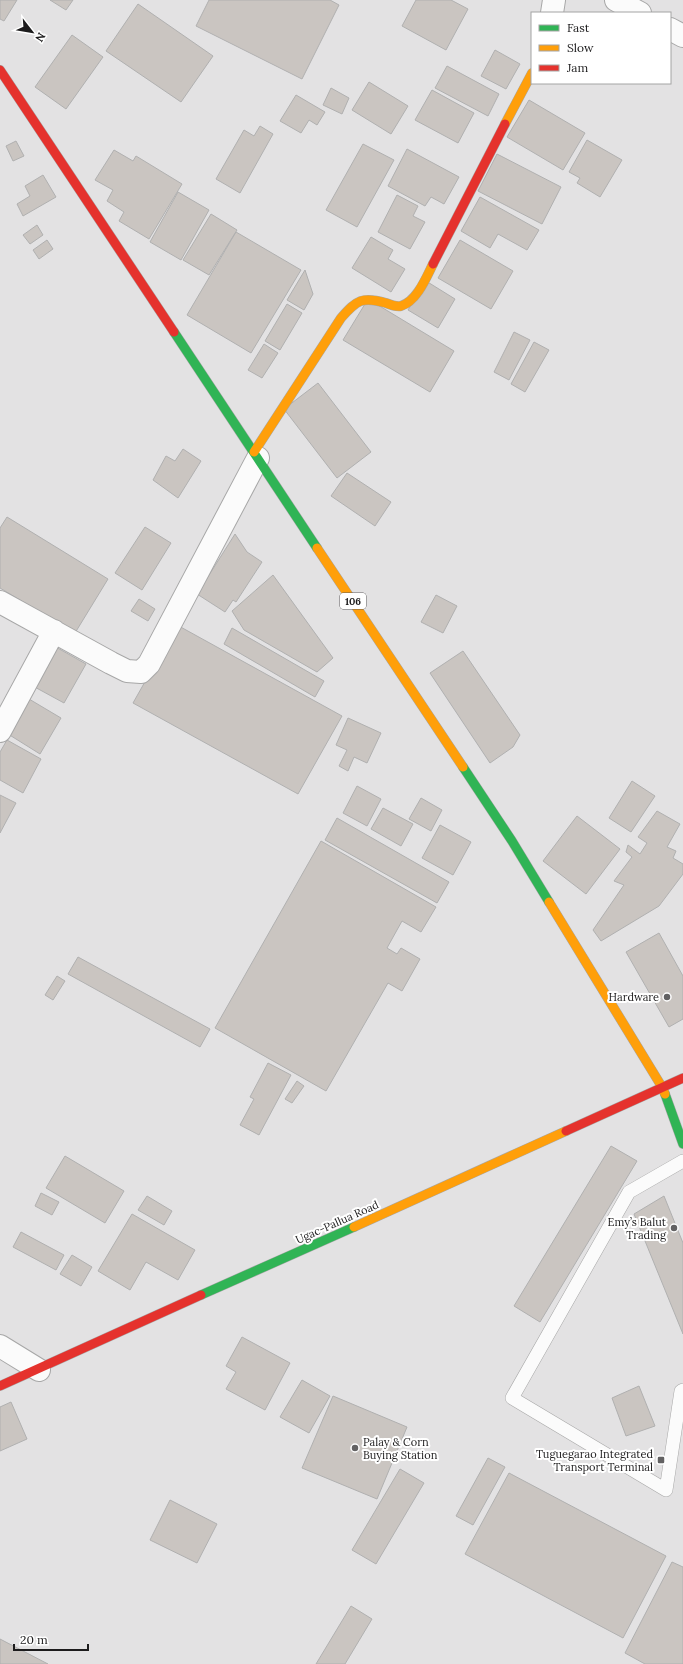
<svg xmlns="http://www.w3.org/2000/svg" width="683" height="1664" font-family="Lora,serif">
	<style>
		.building { fill: #cac5c1; stroke: #b0b0b0 }
		.lines { fill: none; stroke-linecap: round; stroke-linejoin: round }
		.lane-casing { stroke: #a7a7a7; stroke-width: 14 }
		.street-casing { stroke: #a7a7a7; stroke-width: 24 }
		.fast-casing { stroke: #a7a7a7; stroke-width: 10 }
		.slow-casing { stroke: #a7a7a7; stroke-width: 10 }
		.jam-casing { stroke: #a7a7a7; stroke-width: 10 }
		.lane { stroke: #fbfbfb; stroke-width: 13 }
		.street { stroke: #fbfbfb; stroke-width: 22 }
		.fast { stroke: #30b455; stroke-width: 9 }
		.slow { stroke: #ff9f0a; stroke-width: 9 }
		.jam { stroke: #e5322d; stroke-width: 9 }
		.poi-dot { fill: #626162; stroke: #fff; stroke-width: 1.5 }
		.labels { text-anchor: middle; dominant-baseline: central; stroke-width: 4; stroke-linejoin: round; paint-order: stroke }
		.shield { fill: #fff; stroke: #605f60; stroke-width: 1 }
		.shield-label { font-size: 10px; font-weight: bold; fill: #1c1b1c }
		.poi-label { font-size: 11px; fill: #1c1b1c; stroke: #fff; text-anchor: end }
		.street-label { font-size: 11px; fill: #1c1b1c; stroke: #fff }
	</style>
	<rect width="100%" height="100%" fill="#e3e2e3"/>
	<path class="building" d="M0,0h17l-13,21 -4,-2z
		M50,0h23l-7,10z
		M209,0h121l9,5 -37,74 -106,-53z
		M416,0h35l17,9 -22,41 -44,-24z
		M138,4l75,52 -32,46 -75,-51z
		M72,35l31,22 -37,52 -31,-22z
		M495,50l25,14 -14,25 -25,-13z
		M447,66l52,28 -11,22 -53,-28z
		M369,82l39,24 -17,28 -39,-24z
		M331,88l18,10 -7,16 -19,-9z
		M432,90l42,23 -16,30 -43,-23z
		M296,95l29,17 -8,13 -8,-5 -8,13 -21,-12z
		M529,100l56,33 -22,37 -56,-33z
		M260,126l13,8 -33,59 -24,-14 28,-49 10,6z
		M587,140l35,20 -22,37 -23,-14 3,-5 -11,-6z
		M16,141l8,15 -11,5 -7,-15z
		M363,144l31,16 -37,67 -31,-17z
		M407,149l52,28 -15,27 -13,-7 -6,9 -37,-20z
		M114,150l19,11 3,-5 46,28 -33,55 -30,-18 5,-9 -17,-11 6,-11 -18,-10z
		M497,154l64,33 -19,37 -64,-33z
		M43,175l13,22 -33,19 -6,-12 13,-8 -5,-10z
		M178,192l31,18 -28,50 -31,-18z
		M397,195l21,11 -5,10 12,6 -15,27 -32,-17z
		M480,197l59,33 -12,20 -29,-16 -8,14 -29,-17z
		M211,214l26,16 -28,45 -26,-15z
		M37,225l6,10 -13,9 -7,-9z
		M236,232l65,38 -50,83 -64,-38z
		M371,237l22,13 -5,9 17,10 -14,23 -39,-24z
		M47,240l6,9 -14,10 -6,-9z
		M460,240l53,31 -22,38 -53,-31z
		M305,270l8,24 -9,16 -17,-10z
		M426,281l29,18 -17,29 -30,-18z
		M368,299l86,52 -24,41 -87,-52z
		M287,304l15,9 -22,37 -15,-9z
		M514,332l16,8 -21,40 -15,-8z
		M534,342l15,8 -24,42 -14,-8z
		M264,344l14,9 -16,25 -14,-8z
		M318,383l53,69 -34,26 -53,-69z
		M183,449l18,12 -23,37 -25,-18 13,-24 9,5z
		M347,473l44,29 -16,24 -44,-30z
		M7,517l101,62 -33,54 -75,-45v-60z
		M145,527l26,16 -29,47 -27,-17z
		M235,534l12,18 15,10 -26,40 -3,-2 -8,12 -28,-18z
		M273,575l60,83 -16,14 -73,-42 -12,-19z
		M436,595l21,11 -14,27 -22,-11z
		M139,599l16,10 -7,12 -17,-10z
		M177,625l165,91 -44,78 -165,-91z
		M232,628l92,53 -9,16 -91,-53z
		M54,646l32,18 -22,39 -33,-18z
		M463,651l57,84 -7,12 -23,16 -60,-90z
		M29,699l32,19 -21,36 -32,-20z
		M348,718l33,15 -14,30 -13,-6 -6,14 -9,-5 8,-16 -11,-5z
		M7,740l34,19 -18,34 -23,-13v-28z
		M632,781l23,15 -24,36 -22,-14z
		M357,786l24,13 -14,27 -24,-13z
		M0,795l16,8 -16,30z
		M421,798l21,12 -11,21 -22,-12z
		M383,808l30,16 -12,22 -30,-17z
		M657,811l23,13 -13,23 9,4 -3,7 10,6v10l-24,32 -58,35 -8,-11 31,-45 -10,-4 18,-24 -6,-5 2,-7 12,9 7,-11 -9,-6z
		M577,816l43,33 -34,45 -43,-33z
		M337,818l112,64 -12,21 -112,-63z
		M440,825l31,17 -18,33 -31,-17z
		M321,841l115,66 -15,25 -19,-11 -15,27 10,6 4,-6 19,11 -18,32 -14,-8 -62,108 -111,-63z
		M659,933l24,43v43l-14,8 -43,-75z
		M78,957l132,72 -10,18 -132,-73z
		M57,976l8,5 -12,19 -8,-5z
		M268,1063l23,12 -32,60 -19,-10 14,-26 -4,-2z
		M297,1081l7,5 -12,17 -7,-4z
		M611,1146l26,15 -97,161 -26,-16z
		M65,1156l59,35 -19,32 -59,-35z
		M41,1193l18,9 -7,13 -17,-9z
		M147,1196l25,15 -8,14 -26,-15z
		M664,1196l19,47v91l-49,-120z
		M132,1214l63,36 -17,30 -32,-18 -16,28 -32,-19z
		M21,1232l43,23 -8,15 -43,-23z
		M72,1255l20,12 -11,19 -21,-12z
		M242,1337l48,26 -25,47 -39,-21 10,-17 -10,-6z
		M302,1380l28,16 -21,37 -29,-16z
		M639,1386l16,40 -29,10 -14,-38z
		M333,1396l74,31 -30,72 -75,-31z
		M11,1402l16,37 -27,12v-44z
		M488,1458l17,9 -32,58 -17,-9z
		M400,1469l24,14 -48,81 -24,-14z
		M509,1473l157,83 -43,82 -158,-84z
		M170,1500l47,24 -20,39 -47,-23z
		M672,1562l11,5v97h-38l-20,-11z
		M351,1606l21,13 -27,45h-29z
		M0,1639l48,25h-48z"/>
	<g class="lines">
		<g class="lane-casing">
			<path id="lane" d="M683,1161l-54,31 -117,206 154,92 15,-99 2,-1"/>
		</g>
		<g class="street-casing">
			<path id="street" d="M616,0l24,13
				M552,13l2,-13
				M670,29l13,7
				M0,602l111,61 16,8 14,1 8,-8 109,-206
				M0,731l54,-100
				M0,1346l39,24"/>
		</g>
		<g class="fast-casing">
			<path id="fast" d="M174,332l143,216
				M463,767l49,74 37,61
				M665,1094l18,50
				M201,1295l153,-68"/>
		</g>
		<g class="slow-casing">
			<path id="slow" d="M505,124l27,-51
				M254,452l87,-134c16,-18 21,-22 45,-15 5,2 10,4 15,3 16,-5 25,-28 32,-42
				M317,548l146,219
				M549,902l113,185 3,7
				M354,1227l212,-96"/>
		</g>
		<g class="jam-casing">
			<path id="jam" d="M0,70l174,262
				M433,264l72,-140
				M566,1131l117,-53
				M0,1386l201,-91"/>
		</g>
		<use href="#lane" class="lane"/>
		<use href="#street" class="street"/>
		<use href="#fast" class="fast"/>
		<use href="#slow" class="slow"/>
		<use href="#jam" class="jam"/>
	</g>
	<g class="poi-dot">
		<circle cx="667" cy="997" r="4"/>
		<circle cx="674" cy="1228" r="4"/>
		<circle cx="355" cy="1448" r="4"/>
		<rect x="657" y="1456" width="8" height="8" rx="2"/>
	</g>
	<g class="labels">
		<rect class="shield" x="340" y="593" width="26" height="16" rx="3"/>
		<g class="shield-label">
			<text x="353" y="601">106</text>
		</g>
		<g class="poi-label">
			<text x="659" y="997">Hardware</text>
			<text x="666" y="1222">Emy’s Balut<tspan x="666" dy="13">Trading</tspan></text>
			<text x="363" y="1442" text-anchor="start">Palay &amp; Corn<tspan x="363" dy="13">Buying Station</tspan></text>
			<text x="653" y="1454">Tuguegarao Integrated<tspan x="653" dy="13">Transport Terminal</tspan></text>
		</g>
		<g class="street-label">
			<text transform="translate(337 1222) rotate(-24)">Ugac-Pallua Road</text>
		</g>
	</g>
	<rect x="531" y="12" width="140" height="72" fill="#ffffff" stroke="#a4a4a4"/>
	<rect x="539" y="25" width="20" height="6" fill="#30b455" stroke="#a4a4a4"/>
	<text x="567" y="32" font-size="12" fill="#1c1b1c">Fast</text>
	<rect x="539" y="45" width="20" height="6" fill="#ff9f0a" stroke="#a4a4a4"/>
	<text x="567" y="52" font-size="12" fill="#1c1b1c">Slow</text>
	<rect x="539" y="65" width="20" height="6" fill="#e5322d" stroke="#a4a4a4"/>
	<text x="567" y="72" font-size="12" fill="#1c1b1c">Jam</text>
	<g transform="translate(32 32) rotate(121)" stroke="#ffffff" stroke-width="3" paint-order="stroke">
	<path d="M0-3L7 15L0 10L-7 15Z" fill="#1c1b1c"/>
	<text y="-6" font-size="11" font-weight="bold" text-anchor="middle" fill="#1c1b1c">N</text>
	</g>
	<path d="M14 1644v6h74v-6" fill="none" stroke="#1c1b1c" stroke-width="2"/>
	<text x="20" y="1644" font-size="12" fill="#1c1b1c" stroke="#ffffff" stroke-width="3" paint-order="stroke">20 m</text>
</svg>
